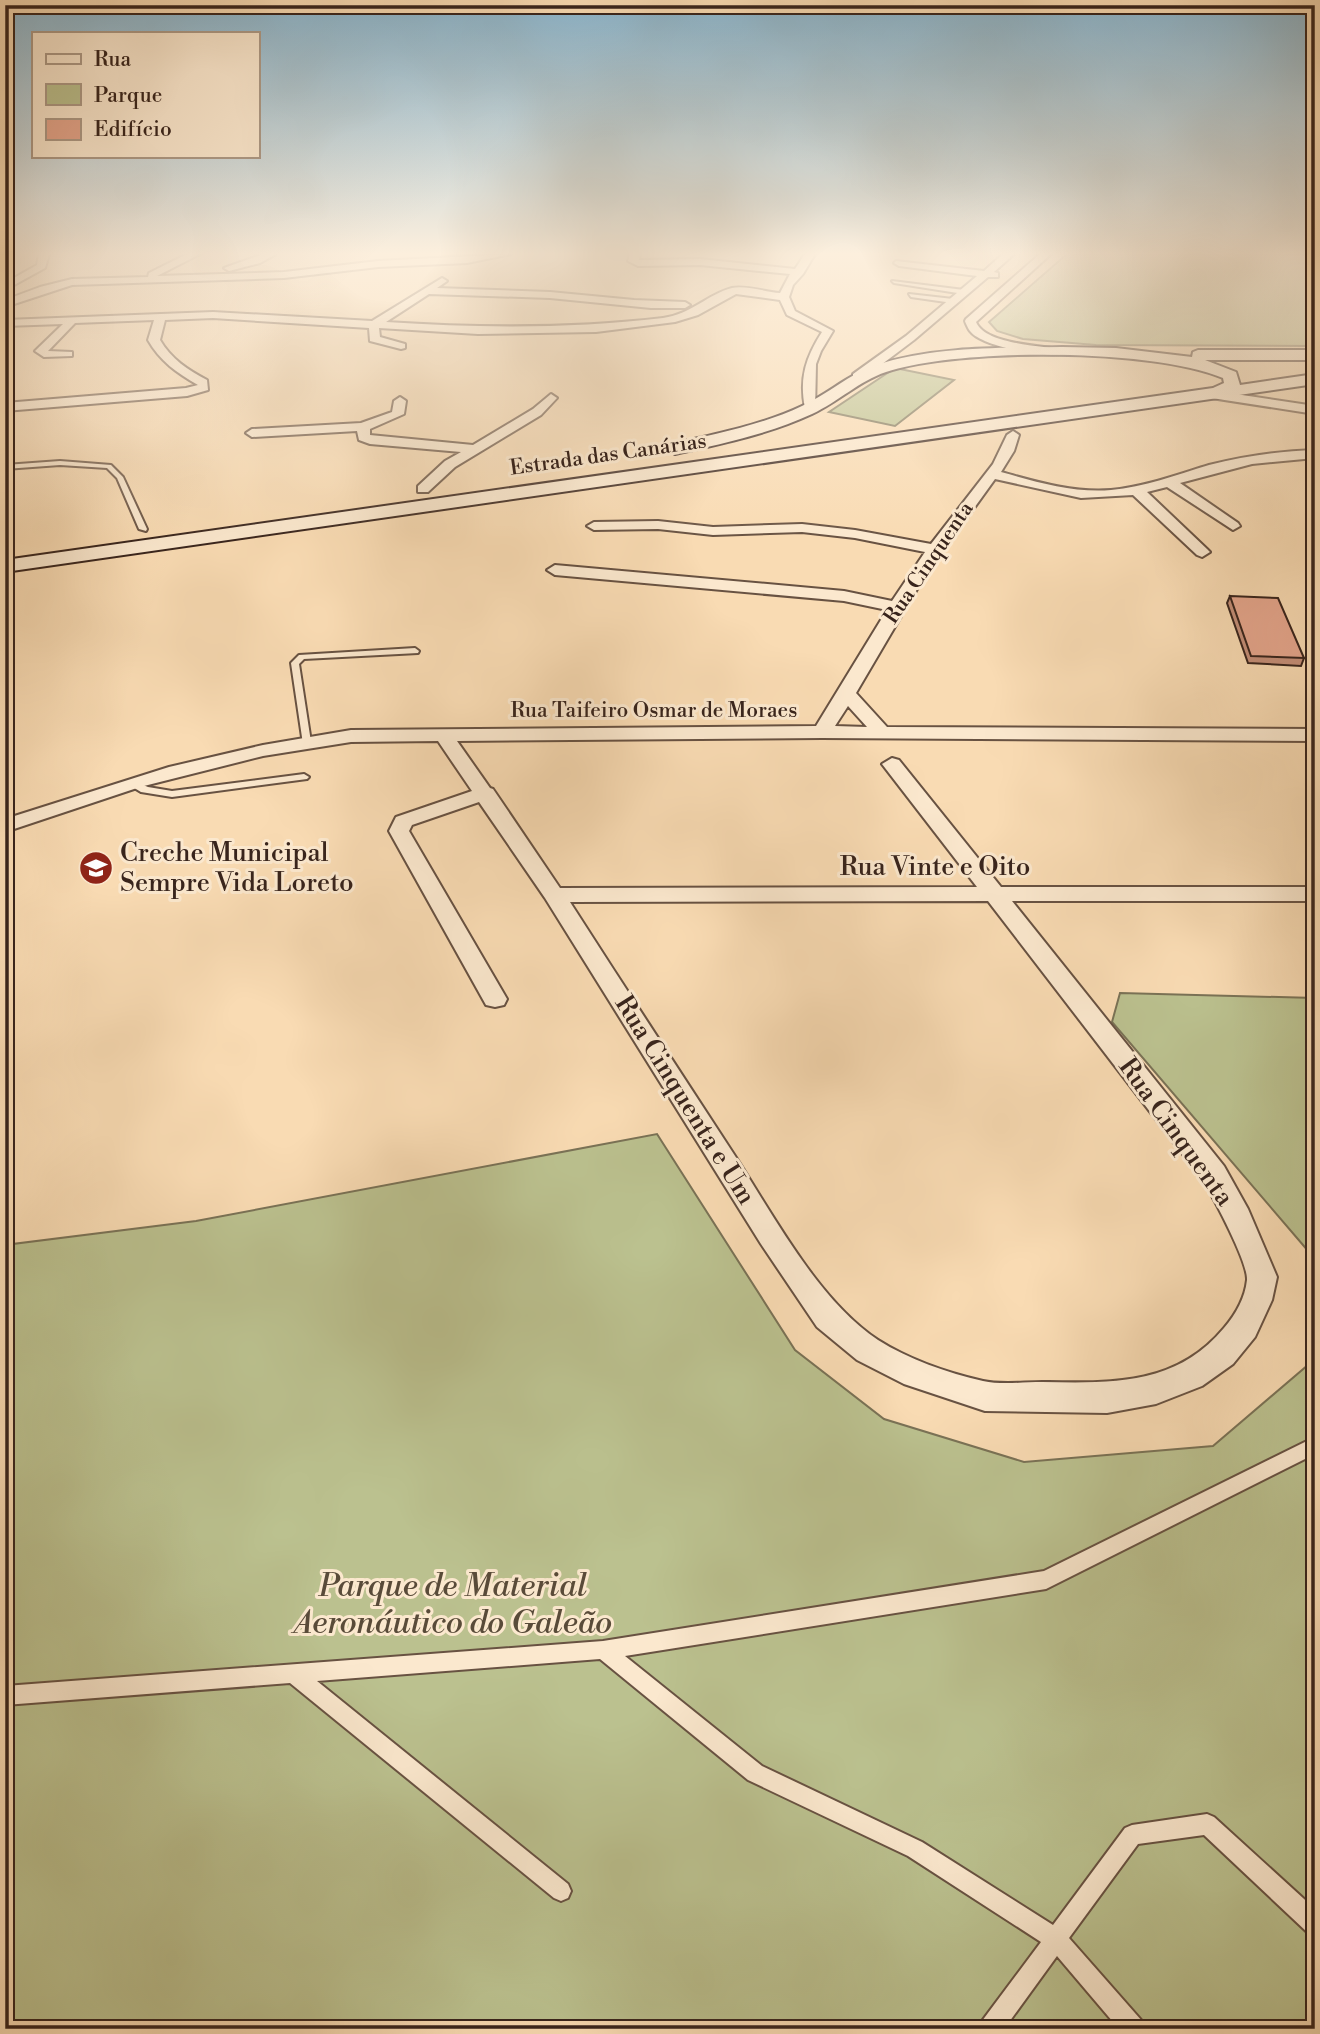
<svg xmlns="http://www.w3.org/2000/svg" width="1320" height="2034" font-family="'Libre Bodoni',serif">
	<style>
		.green { fill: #bbc18f; stroke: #7a7256; stroke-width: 2 }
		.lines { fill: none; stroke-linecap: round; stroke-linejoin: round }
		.lane-casing { stroke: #685242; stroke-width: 4 }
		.street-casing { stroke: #685242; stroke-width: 4 }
		.secondary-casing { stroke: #38241c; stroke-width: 4 }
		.lane { fill: #fbe8ce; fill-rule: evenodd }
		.street { fill: #fbe8ce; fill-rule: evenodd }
		.secondary { fill: #fbe8ce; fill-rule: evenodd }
		.wall { fill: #c58f79; stroke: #38241c; stroke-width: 2 }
		.building { fill: #e5a68d; stroke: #38241c; stroke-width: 2 }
		.labels { text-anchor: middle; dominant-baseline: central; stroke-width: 6; stroke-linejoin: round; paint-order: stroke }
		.far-street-label { font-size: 21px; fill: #38241c; stroke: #fbe8ce }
		.poi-label { font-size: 26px; fill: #38241c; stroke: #fbe8ce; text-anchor: start }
		.street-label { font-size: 26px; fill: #38241c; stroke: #fbe8ce }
		.near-park-label { font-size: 32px; font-style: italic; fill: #594b39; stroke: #fbe8ce }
	</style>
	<rect width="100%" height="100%" fill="#f9dbb3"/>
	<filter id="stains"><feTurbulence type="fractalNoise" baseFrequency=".00286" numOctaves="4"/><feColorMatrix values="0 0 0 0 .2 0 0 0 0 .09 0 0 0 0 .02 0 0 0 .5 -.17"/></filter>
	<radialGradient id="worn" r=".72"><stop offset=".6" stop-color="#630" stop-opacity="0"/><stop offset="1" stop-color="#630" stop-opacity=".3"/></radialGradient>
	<path class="green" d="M1067,254h248v92l-219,-1 -73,-6 -26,-8 -8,-9z
		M895,368l59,12 -59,46 -66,-14z
		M1120,993l195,5v324l-6,-70 -197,-230z
		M657,1134l138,216 89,69 140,43 189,-16 102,-87v670h-1310v-784l191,-24z"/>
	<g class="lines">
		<g class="lane-casing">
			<path id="lane" d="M892,281l72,9 3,2 -3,2 -70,-11z
				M909,294l44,5 3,2 -3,2 -42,-6z
				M60,461l51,4 12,12 24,52 -1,2 -7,-2 -22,-51 -10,-10 -47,-3 -55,4v-4z
				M415,648l4,3 -1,2 -114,6 -5,5 12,78 -2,2h-6l-12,-81 8,-8z
				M304,774l5,3 -2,2 -135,18 -31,-5 -15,-9 5,-3 17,7 24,4z
				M1315,1437v17l-269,135 -421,67 137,110 160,76 131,83 72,-97 7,-3 75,-11 7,3 101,92v26l-8,-3 -103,-97 -66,9 -69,94 73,83 3,8h-26l-62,-73 -53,73h-25l3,-8 59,-79 -133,-86 -160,-76 -148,-121 -283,22 251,203 3,7 -3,7 -7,3 -7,-3 -264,-215 -285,22v-19l598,-45 441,-70z"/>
		</g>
		<g class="street-casing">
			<path id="street" d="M39,254h10l-4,14 -40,22v-7l32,-18z
				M187,254h13l-43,22 127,-4 94,-11 133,-7 -44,9 -89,4 -94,11 -212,7 -67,22v-7l35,-13 32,-8 76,-2 1,-4z
				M263,254h13l-16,9 -31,8 -5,-3z
				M630,254h10l-1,6 61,-1 95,10 10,-15h10l-12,20 -10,11 -4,12 6,14 38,20 -12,20 -5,13 -1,47 -4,1 -6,-4c-6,-30 1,-51 17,-76l-35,-17 -7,-15 -44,-6 -38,21 -23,7 -79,10 -118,2 -99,-6 1,9 25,7v4l-4,1 -31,-8 -1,-13 -156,-10 -48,2 -5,20c11,19 28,30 47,40l1,10 -21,6 -182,15v-8l181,-15 12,-3c-21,-12 -38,-24 -50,-45l6,-20 -79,3 -27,28 24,1v4l-28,1 -9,-6 28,-27 -58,2v-6l208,-8 159,9 70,-43 5,3 -10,7 113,4 84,8 51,2 5,3 -5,3h-34l-101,-10 -121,-4 -43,28c93,6 184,7 277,-4 29,-4 45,-24 69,-30 13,-3 34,4 48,5l10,-19 -90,-9 -62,1 -10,-5z
				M1003,254h11l-20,18 4,1v4h-10l-74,63 -53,40h-8v-6l53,-38 71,-60 -78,-10 -5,-3 2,-2 88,10z
				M1040,254h11l-75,68c10,23 65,23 87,28v4c-19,3 -81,-7 -93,-23 -1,-1 -5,-9 -5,-10l1,-2z
				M1209,390l106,16v8l-110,-17v-6z
				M551,394l6,4 -16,17 -86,52 -27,25h-10v-6l27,-25 16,-9 -91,-8 -11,-4 -2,-9 -105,6 -6,-4 6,-4 109,-6 31,-11 2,-11 6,-4 6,4 -2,13 -34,15v6l103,10 60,-36z
				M1013,431l6,4 -5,16 -13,21c36,10 72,21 110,18 33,-3 65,-15 98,-25 35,-9 70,-14 106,-15v8l-63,6 -72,19 58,40 2,3 -7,4 -66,-43 -20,5 60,57 3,3 -8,5 -5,-2 -64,-60 -52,3 -86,-19 -72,100 -67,114 31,34 428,2v12l-493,-3 -365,3 33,47 3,1 67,99 417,-1 -95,-123 10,-6 7,2 102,127h314v14h-303l212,265 24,43 29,68 -5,23 -17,37 -22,27 -31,22 -46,18 -49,9 -122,-2 -81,-27 -47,-24 -40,-33 -56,-83 -216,-346 -66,-96 -67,23 -3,6 98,168 -3,6 -9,2 -9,-2 -97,-174 7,-14 76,-26 -34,-50 -87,1 -88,14 -123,31 -135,45v-13l164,-52 94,-22 88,-15 465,-4 71,-116 -43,-9 -289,-26 -8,-5 8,-5 289,26 48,10 33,-49 -70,-14 -53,-6 -89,3 -55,-6 -64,1 -7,-4 7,-4 64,-1 55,6 89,-3 53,6 76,14 62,-80 14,-29zM848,706l19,21 -32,-1zM988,901l216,281c10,17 44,80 43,98 -2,18 -11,34 -23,48 -48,58 -113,55 -182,54 -19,0 -41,3 -59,-1 -35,-8 -75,-22 -105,-41 -59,-39 -103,-122 -141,-181 -56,-86 -112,-171 -167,-257z"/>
		</g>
		<g class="secondary-casing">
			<path id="secondary" d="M1062,347l54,1 76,9 1,-5 5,-2h117v10h-110l31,12 4,13 75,-11v10l-1310,188v-12l1208,-172 11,-5 -1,-5c-71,-30 -264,-30 -337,-6 -27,9 -48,30 -74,42 -43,20 -91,30 -137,40l-9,-5 3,-4c44,-11 91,-19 133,-39 26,-12 47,-32 74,-41 59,-19 125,-17 186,-18z"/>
		</g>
		<use href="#lane" class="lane"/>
		<use href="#street" class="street"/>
		<use href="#secondary" class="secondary"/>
	</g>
	<path class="wall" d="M1230,596l74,62 -3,8 -53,-3 -21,-60z"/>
	<path class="building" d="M1230,596l48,2 26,60 -53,-2z"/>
	<linearGradient id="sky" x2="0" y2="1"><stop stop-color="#8ab7d1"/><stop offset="0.47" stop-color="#fcefdd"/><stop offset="1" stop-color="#fcefdd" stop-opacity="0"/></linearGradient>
	<rect width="1320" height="539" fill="url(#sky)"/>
	<defs>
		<g id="school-disc" transform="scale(1.75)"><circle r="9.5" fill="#8f2418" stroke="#fbe8ce"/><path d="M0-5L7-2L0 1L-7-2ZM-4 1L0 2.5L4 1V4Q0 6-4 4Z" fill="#fff"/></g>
	</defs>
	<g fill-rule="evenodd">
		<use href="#school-disc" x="96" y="868"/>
	</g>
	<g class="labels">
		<g class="far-street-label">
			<text transform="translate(608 455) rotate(-8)">Estrada das Canárias</text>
			<text transform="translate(929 563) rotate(-56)">Rua Cinquenta</text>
			<text x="654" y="711">Rua Taifeiro Osmar de Moraes</text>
		</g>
		<g class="poi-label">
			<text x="120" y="853">Creche Municipal<tspan x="120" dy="30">Sempre Vida Loreto</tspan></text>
		</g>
		<g class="street-label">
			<text x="935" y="867">Rua Vinte e Oito</text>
			<text transform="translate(685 1100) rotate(58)">Rua Cinquenta e Um</text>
			<text transform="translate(1176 1132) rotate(54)">Rua Cinquenta</text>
		</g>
		<g class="near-park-label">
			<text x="453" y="1586">Parque de Material<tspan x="453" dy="37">Aeronáutico do Galeão</tspan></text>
		</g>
	</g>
	<rect width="1320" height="2034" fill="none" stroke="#f9dbb3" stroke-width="28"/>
	<rect x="7" y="7" width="1306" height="2020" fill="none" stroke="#38241c" stroke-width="3.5"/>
	<rect x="14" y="14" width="1292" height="2006" fill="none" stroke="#38241c" stroke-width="2"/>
	<rect x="32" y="32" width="228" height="126" fill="#fbe8ce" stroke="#ad9a87" stroke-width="2"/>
	<rect x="46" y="54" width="35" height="10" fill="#fbe8ce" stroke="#ad9a87" stroke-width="2"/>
	<text x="94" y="66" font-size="21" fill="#38241c">Rua</text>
	<rect x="46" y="84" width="35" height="21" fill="#bbc18f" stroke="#ad9a87" stroke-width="2"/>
	<text x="94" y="102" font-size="21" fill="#38241c">Parque</text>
	<rect x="46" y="119" width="35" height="21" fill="#e5a68d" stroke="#ad9a87" stroke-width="2"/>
	<text x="94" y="136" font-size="21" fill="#38241c">Edifício</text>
	<rect width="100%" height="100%" filter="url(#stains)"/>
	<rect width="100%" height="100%" fill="url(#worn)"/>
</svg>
